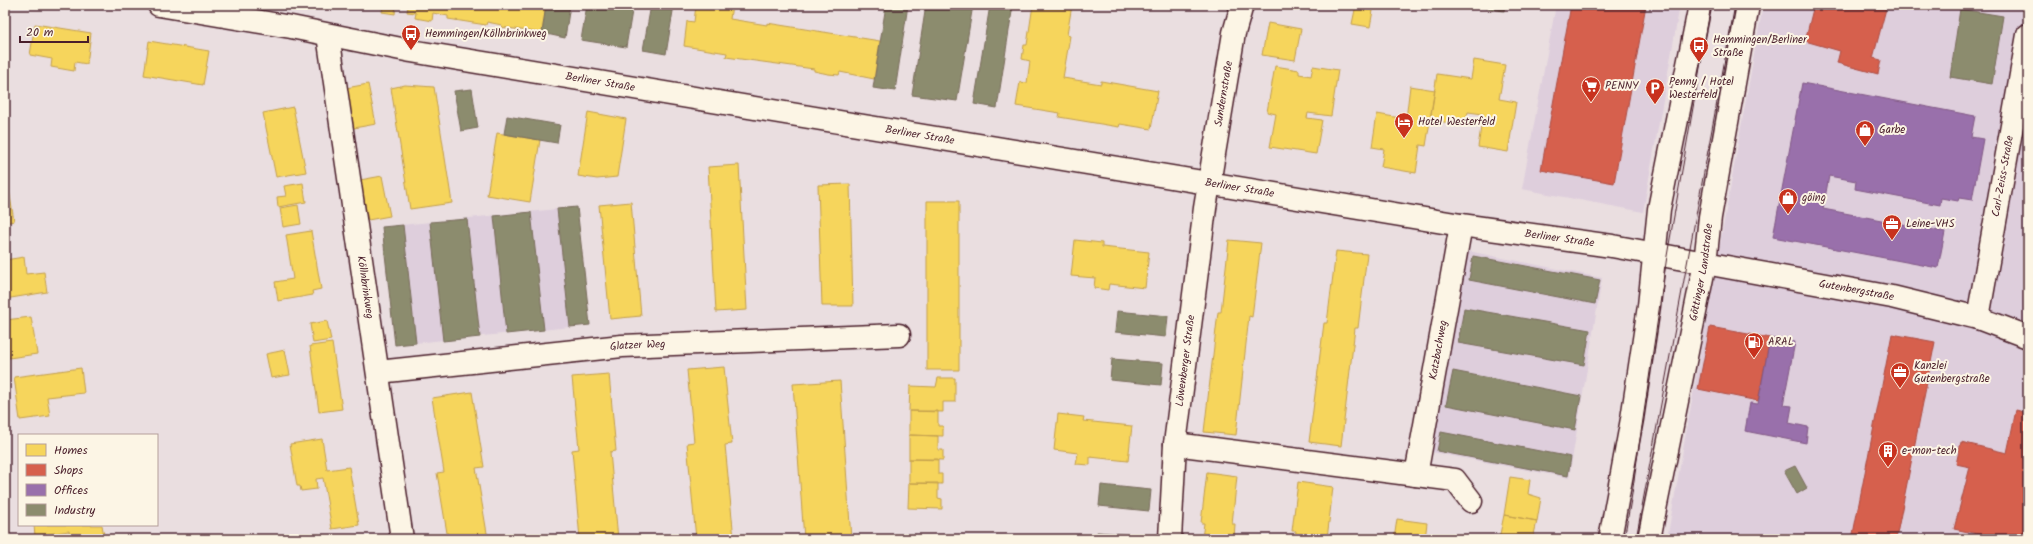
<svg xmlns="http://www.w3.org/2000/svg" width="2033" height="544" font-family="Kalam,sans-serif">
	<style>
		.built { fill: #decedc }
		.homes { fill: #f6d55c; stroke: #c29e4d }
		.shops { fill: #d6604d; stroke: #ac4c43 }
		.offices { fill: #9970ab; stroke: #815885 }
		.industry { fill: #8c8c6e; stroke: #786b5a }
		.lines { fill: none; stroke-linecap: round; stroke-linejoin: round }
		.street-casing { stroke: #4a1f2b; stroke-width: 25 }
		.secondary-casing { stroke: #4a1f2b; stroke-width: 25 }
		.street { stroke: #fcf5e5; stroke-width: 22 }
		.secondary { stroke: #fcf5e5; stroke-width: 22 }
		.tram { stroke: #4a1f2b; stroke-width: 1 }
		.labels { text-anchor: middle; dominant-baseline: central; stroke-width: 4; stroke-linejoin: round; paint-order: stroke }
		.poi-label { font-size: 11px; fill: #4a1f2b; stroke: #fcf5e5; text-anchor: start }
		.street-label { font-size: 11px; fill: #4a1f2b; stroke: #fcf5e5 }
	</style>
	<rect width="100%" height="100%" fill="#eadee0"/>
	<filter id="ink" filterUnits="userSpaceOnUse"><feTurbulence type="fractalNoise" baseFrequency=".025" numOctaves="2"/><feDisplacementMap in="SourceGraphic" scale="8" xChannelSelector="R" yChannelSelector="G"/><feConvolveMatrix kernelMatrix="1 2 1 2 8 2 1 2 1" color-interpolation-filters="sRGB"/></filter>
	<g filter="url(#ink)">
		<path class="built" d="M1556,5h124l-37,207 -121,-23z
			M1763,5h265v534h-361z
			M577,207l13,118 -195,20 -13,-118z
			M1463,250l139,28 -33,200 -143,-27z"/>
		<path class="homes" d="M383,5h13l-1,9 -13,-2z
			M398,5h148l-4,28 -41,-6 1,-2 -15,-3 -1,3 -38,-6v-3l-15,-3 -1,8 -17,-3 1,-5 -9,-1 1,-5z
			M696,5h36l-2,14 37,6v-2l113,18 -6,38 -34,-7 -1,3 -11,-1 -14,-3v-2l-88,-12 1,-4 -43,-7 3,-25 7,1z
			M1033,5h39l-5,30 3,1 -7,42 38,6v-3l57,10 -7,38 -31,-5 -1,3 -60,-10 1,-4 -44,-7 4,-24 7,1 3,-22 -8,-2 2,-14h3z
			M1356,5h18l-4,22 -18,-3z
			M1268,23l33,6 -6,31 -33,-5z
			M35,24l56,9 -4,31 -12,-2 -1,9 -23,-4 1,-8 -22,-4z
			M149,41l60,10 -6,34 -59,-10z
			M1474,60l31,5 -6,34 17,3 -8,50 -30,-5 5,-33 -15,-2 -3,13 -35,-5 7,-46 34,5z
			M1275,66l24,4v4l12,2 2,-10 25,4 -7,46 -23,-3 -1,5 15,2 -6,34 -46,-7 6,-33 -9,-2z
			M368,84l8,40 -22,4 -8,-40z
			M405,85l29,2 18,116 -42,6 -19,-121z
			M1410,86l25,4 -9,56 -6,-1 -4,28 -35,-6 3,-18 -12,-2 5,-33 29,5z
			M293,107l13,65 -30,5 -13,-64z
			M588,112l38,7 -9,58 -20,2 -19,-3z
			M497,133l43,7 -10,62 -43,-7z
			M5,165l9,56 -9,2z
			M739,165l8,145 -31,2 -8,-145z
			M382,176l8,40 -22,4 -8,-40z
			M303,183l3,19 -28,5 -1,-10 9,-1 -2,-10z
			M850,184l3,122h-31l-4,-121z
			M927,201h32v169h-32z
			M631,202l10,114 -31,3 -11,-114z
			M298,205l3,19 -18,3 -3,-19z
			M311,231l10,58 -9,2 1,4 -35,6 -3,-19 18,-3 -7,-44z
			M1075,240l27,3v4l47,5 -4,36 -36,-4 -1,6 -14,-2 1,-10 -24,-2z
			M1229,240l32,3 -9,74 -3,-1 -13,119 -32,-3 14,-120h3z
			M1336,251l31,3 -9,74h-3l-14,118 -32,-4 15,-119h3z
			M24,257l2,17 18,-2 3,20 -42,7v-39z
			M31,317l6,37 -28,4 -4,-38z
			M327,321l4,19 -18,3 -3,-19z
			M332,343l10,66 -23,3 -9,-66z
			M285,350l5,25 -19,3 -5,-24z
			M724,367l8,77 -7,1 9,94h-38l-9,-96 7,-1 -7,-72z
			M81,368l3,25 -37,4 3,19 -30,4 -6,-43z
			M609,374l7,77 -6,1 8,87h-38l-8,-89 7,-1 -7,-72z
			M938,378h17v24h-12v10l-34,-1 1,-25 26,1z
			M840,381l11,158h-47l-11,-155z
			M472,392l12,75 -8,1 12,71h-40l-11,-66 7,-1 -12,-74z
			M909,411h29v15h5v10l-34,-1z
			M1058,414l26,3 -1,4 49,5 -4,35 -38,-4v8l-14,-1 2,-11 -24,-3z
			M909,435l29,1v14h5v10l-34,-1z
			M322,439l5,31 22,-3 10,58 -27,4 -9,-51 -7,1 1,10 -16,2 -1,-5h-3l-7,-42z
			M909,459h29v15h4v10l-33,-1z
			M1207,472l30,4 -5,48h3l-1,15h-32l2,-16h-3z
			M1510,477l20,3 -2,14 13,4 -4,23 -33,-6z
			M1298,482l35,5 -6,52h-32l1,-8h-4z
			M909,483h29v15l4,1v10l-34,-1z
			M1504,515l33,6 -4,18h-34z
			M1397,519l30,4 -2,16h1h-32z
			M34,525h68l2,11 -34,3 -1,-8 -34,5z
			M909,537h43v2h-43z"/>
		<path class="shops" d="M1571,5h75l-32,178 -73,-13z
			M1814,5h73l-14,53 8,2 -3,14 -41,-11 3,-12 -35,-10z
			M1710,327l60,11 -12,63 -60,-12z
			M1892,334l43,8 -39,197h2h-46z
			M2016,410l12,3v126h-42l1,-3 -33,-7 16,-62 -14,-3 5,-22 46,11z"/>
		<path class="offices" d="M1802,83l173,33 -4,21 12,2 -11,61 -13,-2 -1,3 -17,-3 -1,7 -85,-16 1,-8 -27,-5 -6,33 122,23 -7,36 -165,-31z
			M1770,338l25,4 -12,63 9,1 -3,17 19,4 -2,16 -61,-12 5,-28 8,1z"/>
		<path class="industry" d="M546,5h24l-5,33 -23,-5z
			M587,5h46l-7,42 -45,-7z
			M651,5h23l-8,49 -23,-4z
			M886,5h22l-13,86 -22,-3z
			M926,5h47l-16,96 -45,-6z
			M990,5h23l-16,103 -23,-4z
			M1486,5h19l-1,6 -18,-3z
			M1960,9l43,7 -11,68 -42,-7z
			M472,89l6,39 -17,3 -7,-40z
			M507,116l53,9 -3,18 -53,-9z
			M577,207l13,118 -20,2 -13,-118z
			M531,212l13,118 -38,4 -12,-118z
			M467,219l13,118 -37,4 -13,-119z
			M403,225l13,118 -21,2 -13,-118z
			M1473,256l127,24 -5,24 -126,-24z
			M1464,308l126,22 -6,35 -126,-22z
			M1117,311l51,5 -2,21 -51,-5z
			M1112,359l51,4 -2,22 -51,-5z
			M1453,371l128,25 -6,34 -129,-25z
			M1441,432l130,25 -3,19 -131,-25z
			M1795,466l12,22 -10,6 -13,-23z
			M1101,485l50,5 -2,21 -50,-5z
			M1097,532l51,4 -1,3h-50z"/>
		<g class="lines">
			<g class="street-casing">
				<g id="street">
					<path id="s1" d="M328,35l74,504"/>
					<path id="s2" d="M1705,263l187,34 86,21 50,19"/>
					<path id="s3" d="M1978,318l50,-283"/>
					<path id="s4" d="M378,372l244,-26 277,-11"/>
					<path d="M1175,444l280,36 16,21"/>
					<path id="s5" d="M1416,475l45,-250"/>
					<path id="s6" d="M1170,539l5,-95 30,-236 29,-175 8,-28"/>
				</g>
			</g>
			<g class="secondary-casing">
				<g id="secondary">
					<path id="s7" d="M159,5l132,22 120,24 1050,174 151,21 93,17"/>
					<path d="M1610,539l22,-120 17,-113 10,-97 41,-204"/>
					<path id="s8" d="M1649,539l56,-276 5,-46 38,-212"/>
				</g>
			</g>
			<use href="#street" class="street"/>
			<use href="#secondary" class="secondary"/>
			<path class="tram" d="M1624,539l8,-45 35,-238 44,-251
				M1636,539l99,-534"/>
		</g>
	</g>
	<defs>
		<g id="bus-pin" transform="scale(1)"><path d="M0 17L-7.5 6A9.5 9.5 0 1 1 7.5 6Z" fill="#c8321e" stroke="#fcf5e5"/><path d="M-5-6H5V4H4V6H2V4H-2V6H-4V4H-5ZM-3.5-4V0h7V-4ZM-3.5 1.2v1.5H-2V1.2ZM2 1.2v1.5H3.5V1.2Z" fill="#fff"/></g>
		<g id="supermarket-pin" transform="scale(1)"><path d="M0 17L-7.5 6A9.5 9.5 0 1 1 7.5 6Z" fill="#c8321e" stroke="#fcf5e5"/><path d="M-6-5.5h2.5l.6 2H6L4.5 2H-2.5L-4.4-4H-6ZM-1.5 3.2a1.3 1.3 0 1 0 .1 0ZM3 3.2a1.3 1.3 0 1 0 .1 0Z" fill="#fff"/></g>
		<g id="parking-pin" transform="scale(1)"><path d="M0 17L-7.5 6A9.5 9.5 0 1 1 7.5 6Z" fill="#c8321e" stroke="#fcf5e5"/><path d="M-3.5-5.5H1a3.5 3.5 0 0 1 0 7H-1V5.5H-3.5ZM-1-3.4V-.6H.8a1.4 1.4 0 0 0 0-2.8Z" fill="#fff"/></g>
		<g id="hotel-pin" transform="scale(1)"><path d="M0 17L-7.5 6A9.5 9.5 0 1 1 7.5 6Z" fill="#c8321e" stroke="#fcf5e5"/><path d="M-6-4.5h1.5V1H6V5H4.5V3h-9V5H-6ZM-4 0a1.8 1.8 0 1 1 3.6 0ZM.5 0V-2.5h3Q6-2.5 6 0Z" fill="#fff"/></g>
		<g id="shop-pin" transform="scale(1)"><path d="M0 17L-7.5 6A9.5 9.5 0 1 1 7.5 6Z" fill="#c8321e" stroke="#fcf5e5"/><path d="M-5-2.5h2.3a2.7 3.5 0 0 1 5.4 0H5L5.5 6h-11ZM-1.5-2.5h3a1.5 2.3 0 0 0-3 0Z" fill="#fff"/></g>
		<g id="office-pin" transform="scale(1)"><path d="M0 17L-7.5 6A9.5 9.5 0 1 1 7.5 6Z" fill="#c8321e" stroke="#fcf5e5"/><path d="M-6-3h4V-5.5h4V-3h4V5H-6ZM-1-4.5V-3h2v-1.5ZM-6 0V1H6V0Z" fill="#fff"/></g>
		<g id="fuel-pin" transform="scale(1)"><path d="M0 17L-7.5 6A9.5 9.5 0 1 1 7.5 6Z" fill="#c8321e" stroke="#fcf5e5"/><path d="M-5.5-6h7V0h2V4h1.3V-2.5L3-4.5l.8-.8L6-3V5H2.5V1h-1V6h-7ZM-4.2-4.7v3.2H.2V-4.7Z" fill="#fff"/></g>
		<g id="building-pin" transform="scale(1)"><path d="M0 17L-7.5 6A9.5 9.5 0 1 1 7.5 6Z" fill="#c8321e" stroke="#fcf5e5"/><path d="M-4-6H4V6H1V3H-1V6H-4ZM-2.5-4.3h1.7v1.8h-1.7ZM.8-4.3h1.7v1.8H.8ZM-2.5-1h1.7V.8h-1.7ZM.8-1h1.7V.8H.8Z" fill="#fff"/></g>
	</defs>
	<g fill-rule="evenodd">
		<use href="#bus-pin" x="411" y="34"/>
		<use href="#bus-pin" x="1699" y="46"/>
		<use href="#supermarket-pin" x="1591" y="86"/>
		<use href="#parking-pin" x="1655" y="88"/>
		<use href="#hotel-pin" x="1404" y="122"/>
		<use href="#shop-pin" x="1865" y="130"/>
		<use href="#shop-pin" x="1788" y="198"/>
		<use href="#office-pin" x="1892" y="224"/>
		<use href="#fuel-pin" x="1754" y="342"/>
		<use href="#office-pin" x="1900" y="372"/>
		<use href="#building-pin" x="1888" y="451"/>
	</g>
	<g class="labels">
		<g class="poi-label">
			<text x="425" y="34">Hemmingen/Köllnbrinkweg</text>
			<text x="1713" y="40">Hemmingen/Berliner<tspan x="1713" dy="13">Straße</tspan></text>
			<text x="1669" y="82">Penny / Hotel<tspan x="1669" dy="13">Westerfeld</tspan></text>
			<text x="1605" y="86">PENNY</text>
			<text x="1418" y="122">Hotel Westerfeld</text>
			<text x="1879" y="130">Garbe</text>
			<text x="1802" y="198">göing</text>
			<text x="1906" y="224">Leine-VHS</text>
			<text x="1768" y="342">ARAL</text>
			<text x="1914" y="366">Kanzlei<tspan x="1914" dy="13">Gutenbergstraße</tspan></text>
			<text x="1902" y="451">e-mon-tech</text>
		</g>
		<g class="street-label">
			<text stroke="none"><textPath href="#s7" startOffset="448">Berliner Straße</textPath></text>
			<text stroke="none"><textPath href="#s6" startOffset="449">Sundernstraße</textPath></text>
			<text stroke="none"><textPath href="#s7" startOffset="772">Berliner Straße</textPath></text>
			<text stroke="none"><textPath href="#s3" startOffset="144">Carl-Zeiss-Straße</textPath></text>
			<text stroke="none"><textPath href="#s7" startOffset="1096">Berliner Straße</textPath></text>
			<text stroke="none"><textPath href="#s7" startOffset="1420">Berliner Straße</textPath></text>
			<text stroke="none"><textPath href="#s8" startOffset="272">Göttinger Landstraße</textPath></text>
			<text stroke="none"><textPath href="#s1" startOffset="255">Köllnbrinkweg</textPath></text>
			<text stroke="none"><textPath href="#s2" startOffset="154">Gutenbergstraße</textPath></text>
			<text stroke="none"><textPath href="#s4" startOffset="261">Glatzer Weg</textPath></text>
			<text stroke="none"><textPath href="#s5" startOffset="127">Katzbachweg</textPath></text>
			<text stroke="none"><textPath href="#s6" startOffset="179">Löwenberger Straße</textPath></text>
		</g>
	</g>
	<rect width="2033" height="544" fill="none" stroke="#fcf5e5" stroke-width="20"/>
	<rect x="10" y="10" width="2013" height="524" fill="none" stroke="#4a1f2b" stroke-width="1.5" filter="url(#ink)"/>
	<rect x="18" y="434" width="140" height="92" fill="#fcf5e5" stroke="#b59f9b"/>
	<rect x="26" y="444" width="20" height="12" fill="#f6d55c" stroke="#b59f9b"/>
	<text x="54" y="454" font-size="12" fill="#4a1f2b">Homes</text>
	<rect x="26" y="464" width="20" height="12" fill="#d6604d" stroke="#b59f9b"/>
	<text x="54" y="474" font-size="12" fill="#4a1f2b">Shops</text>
	<rect x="26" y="484" width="20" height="12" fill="#9970ab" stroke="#b59f9b"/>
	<text x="54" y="494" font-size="12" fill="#4a1f2b">Offices</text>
	<rect x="26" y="504" width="20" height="12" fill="#8c8c6e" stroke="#b59f9b"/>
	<text x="54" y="514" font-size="12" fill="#4a1f2b">Industry</text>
	<path d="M20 36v6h68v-6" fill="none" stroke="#4a1f2b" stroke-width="2"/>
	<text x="26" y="36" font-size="12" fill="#4a1f2b" stroke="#fcf5e5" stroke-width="3" paint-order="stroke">20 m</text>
</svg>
